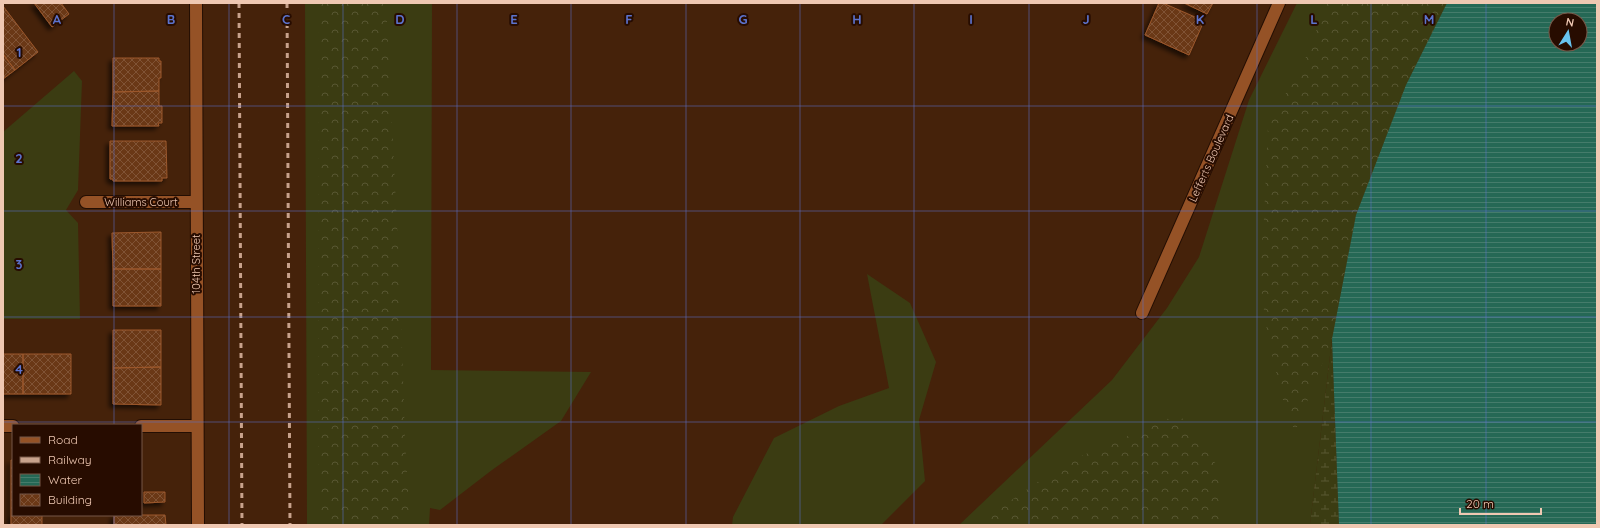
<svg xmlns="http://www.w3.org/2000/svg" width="1600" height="528" font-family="Quicksand,sans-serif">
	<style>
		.grass { fill: #3b3c12 }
		.forest { fill: url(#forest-crowns) }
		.wetland { fill: url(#wetland-marsh) }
		.water { fill: url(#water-rules); fill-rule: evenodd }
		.building { fill: url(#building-cross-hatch); stroke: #9c582c; filter: url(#shadow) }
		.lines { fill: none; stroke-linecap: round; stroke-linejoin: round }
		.lane-casing { stroke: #230e03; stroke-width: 14 }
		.street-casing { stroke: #230e03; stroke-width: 14 }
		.lane { stroke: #955226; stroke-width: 12 }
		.street { stroke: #955226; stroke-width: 12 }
		.rail { stroke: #c8a28c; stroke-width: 3; stroke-dasharray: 5 5; stroke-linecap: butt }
		.grid { fill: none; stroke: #5c73cd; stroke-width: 1; stroke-opacity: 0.55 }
		.labels { text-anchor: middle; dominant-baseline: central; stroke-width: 4; stroke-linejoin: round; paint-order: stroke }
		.street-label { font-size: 11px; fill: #efc8b2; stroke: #270c00 }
		.grid-label { font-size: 13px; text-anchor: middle; font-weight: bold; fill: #5c73cd; stroke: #270c00; stroke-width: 4; stroke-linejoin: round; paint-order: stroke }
	</style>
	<defs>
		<pattern id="forest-crowns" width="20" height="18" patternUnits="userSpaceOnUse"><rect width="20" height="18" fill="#3b3c12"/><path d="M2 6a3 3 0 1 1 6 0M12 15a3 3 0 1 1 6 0" fill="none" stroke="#585732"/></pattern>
		<pattern id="wetland-marsh" width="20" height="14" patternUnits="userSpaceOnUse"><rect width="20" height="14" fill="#3b3c12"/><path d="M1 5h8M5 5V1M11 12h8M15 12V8" fill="none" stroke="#585732"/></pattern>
		<pattern id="water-rules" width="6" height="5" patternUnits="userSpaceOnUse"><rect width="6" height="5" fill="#256855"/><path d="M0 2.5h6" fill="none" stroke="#457c6b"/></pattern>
		<pattern id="building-cross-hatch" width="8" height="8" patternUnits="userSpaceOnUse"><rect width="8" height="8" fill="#6b3816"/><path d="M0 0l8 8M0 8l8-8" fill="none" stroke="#805336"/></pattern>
		<filter id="shadow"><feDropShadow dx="-3.5" dy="3.5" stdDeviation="2" flood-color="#0009"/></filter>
	</defs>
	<rect width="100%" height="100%" fill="#45220a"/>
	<path class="grass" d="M305,3h127l-1,367 160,2 -30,49 -69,49 -52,40 -10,-2 -1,17h-122z
		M1297,3h150l-41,82 -50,130 -24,124 -22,186h-351l153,-145 55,-72 32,-51 50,-157z
		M74,71l8,10 -4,109 -12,20 12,13 2,96h-77v-187z
		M867,274l43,29 26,59 -17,58 6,61 -44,44h-149l1,-8 41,-79 65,-32 50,-18z"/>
	<path class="forest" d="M319,3h67l14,282 5,154 5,86h-89l-3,-72z
		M1327,3h120l-41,82 -50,130 -24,124 -37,93 -13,-35 -14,-59 -9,-63 5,-56 4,-93 38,-69z
		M1179,414l40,54 1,57h-237l20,-19 62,-43z"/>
	<path class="wetland" d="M1332,339l7,186h-29v-1z"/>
	<path class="water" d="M1447,3h150v522h-258l-7,-186 24,-124 50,-130zM1556,20h24v24h-24z"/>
	<path class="building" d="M34,3h27l8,11 -17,13z
		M1159,3h4l41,18 -15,34 -44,-20z
		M1184,3h29l-6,11z
		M3,6l35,46 -23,18 -12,-16z
		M3,54l12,16 -12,9z
		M113,58h46v3h2v17h-2v13l-46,1z
		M159,91v15h3v17h-4l1,3h-47l1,-34z
		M110,141h56l1,37h-5v3h-49v-2h-3z
		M161,232v37h-48l-1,-36z
		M113,269h48v37h-48z
		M113,330h48v37l-48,1z
		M3,354h20v40h-20z
		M23,354h48v40h-48z
		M161,367v38l-48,-1v-36z
		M11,460h2v55h29v10h-31z
		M144,492h21v10l-21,1z
		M114,515h51l1,10h-52z"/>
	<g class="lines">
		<g class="lane-casing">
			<path id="lane" d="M1142,313l137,-310"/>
		</g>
		<g class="street-casing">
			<path id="street" d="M196,3l2,522
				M86,202h110
				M3,426h10
				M141,426h56"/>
		</g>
		<use href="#lane" class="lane"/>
		<use href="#street" class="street"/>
		<path class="rail" d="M239,3l3,522
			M287,3l3,522"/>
	</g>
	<path class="grid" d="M114,3v422M229,3v522M343,3v522M457,3v522M571,3v522M686,3v522M800,3v522M914,3v522M1029,3v522M1143,3v522M1257,3v522M1371,3v522M1486,3v522M3,106h1594M3,211h1594M3,317h1594M3,422h1594M114,515v10"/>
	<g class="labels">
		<g class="street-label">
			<text transform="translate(1211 158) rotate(-66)">Lefferts Boulevard</text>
			<text x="141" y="202">Williams Court</text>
			<text transform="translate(196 264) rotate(-90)">104th Street</text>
		</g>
	</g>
	<g class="grid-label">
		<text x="57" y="24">A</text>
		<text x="171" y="24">B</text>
		<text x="286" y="24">C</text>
		<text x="400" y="24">D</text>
		<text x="514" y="24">E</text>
		<text x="629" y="24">F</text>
		<text x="743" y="24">G</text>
		<text x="857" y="24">H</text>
		<text x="971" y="24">I</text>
		<text x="1086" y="24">J</text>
		<text x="1200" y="24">K</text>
		<text x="1314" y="24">L</text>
		<text x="1429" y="24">M</text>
		<text x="19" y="57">1</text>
		<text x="19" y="163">2</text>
		<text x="19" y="269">3</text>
		<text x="19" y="374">4</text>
	</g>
	<rect width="1600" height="528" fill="none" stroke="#efc8b2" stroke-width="8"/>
	<rect x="12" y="424" width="130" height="92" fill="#270c00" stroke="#775747"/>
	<rect x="20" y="437" width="20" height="6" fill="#955226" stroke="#775747"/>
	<text x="48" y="444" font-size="12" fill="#efc8b2">Road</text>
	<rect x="20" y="457" width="20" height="6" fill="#c8a28c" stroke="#775747"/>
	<text x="48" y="464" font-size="12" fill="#efc8b2">Railway</text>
	<rect x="20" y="474" width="20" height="12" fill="url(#water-rules)" stroke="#775747"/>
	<text x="48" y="484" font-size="12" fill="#efc8b2">Water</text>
	<rect x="20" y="494" width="20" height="12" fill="url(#building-cross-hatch)" stroke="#775747"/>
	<text x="48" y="504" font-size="12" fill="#efc8b2">Building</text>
	<g transform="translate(1568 32) rotate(11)"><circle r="19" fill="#270c00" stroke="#775747"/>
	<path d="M0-3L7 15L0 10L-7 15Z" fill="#68c4f0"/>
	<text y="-6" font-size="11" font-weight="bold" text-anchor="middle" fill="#efc8b2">N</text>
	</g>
	<path d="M1460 508v6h81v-6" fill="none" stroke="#efc8b2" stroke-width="2"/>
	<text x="1466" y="508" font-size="12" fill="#efc8b2" stroke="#270c00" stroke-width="3" paint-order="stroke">20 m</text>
</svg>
